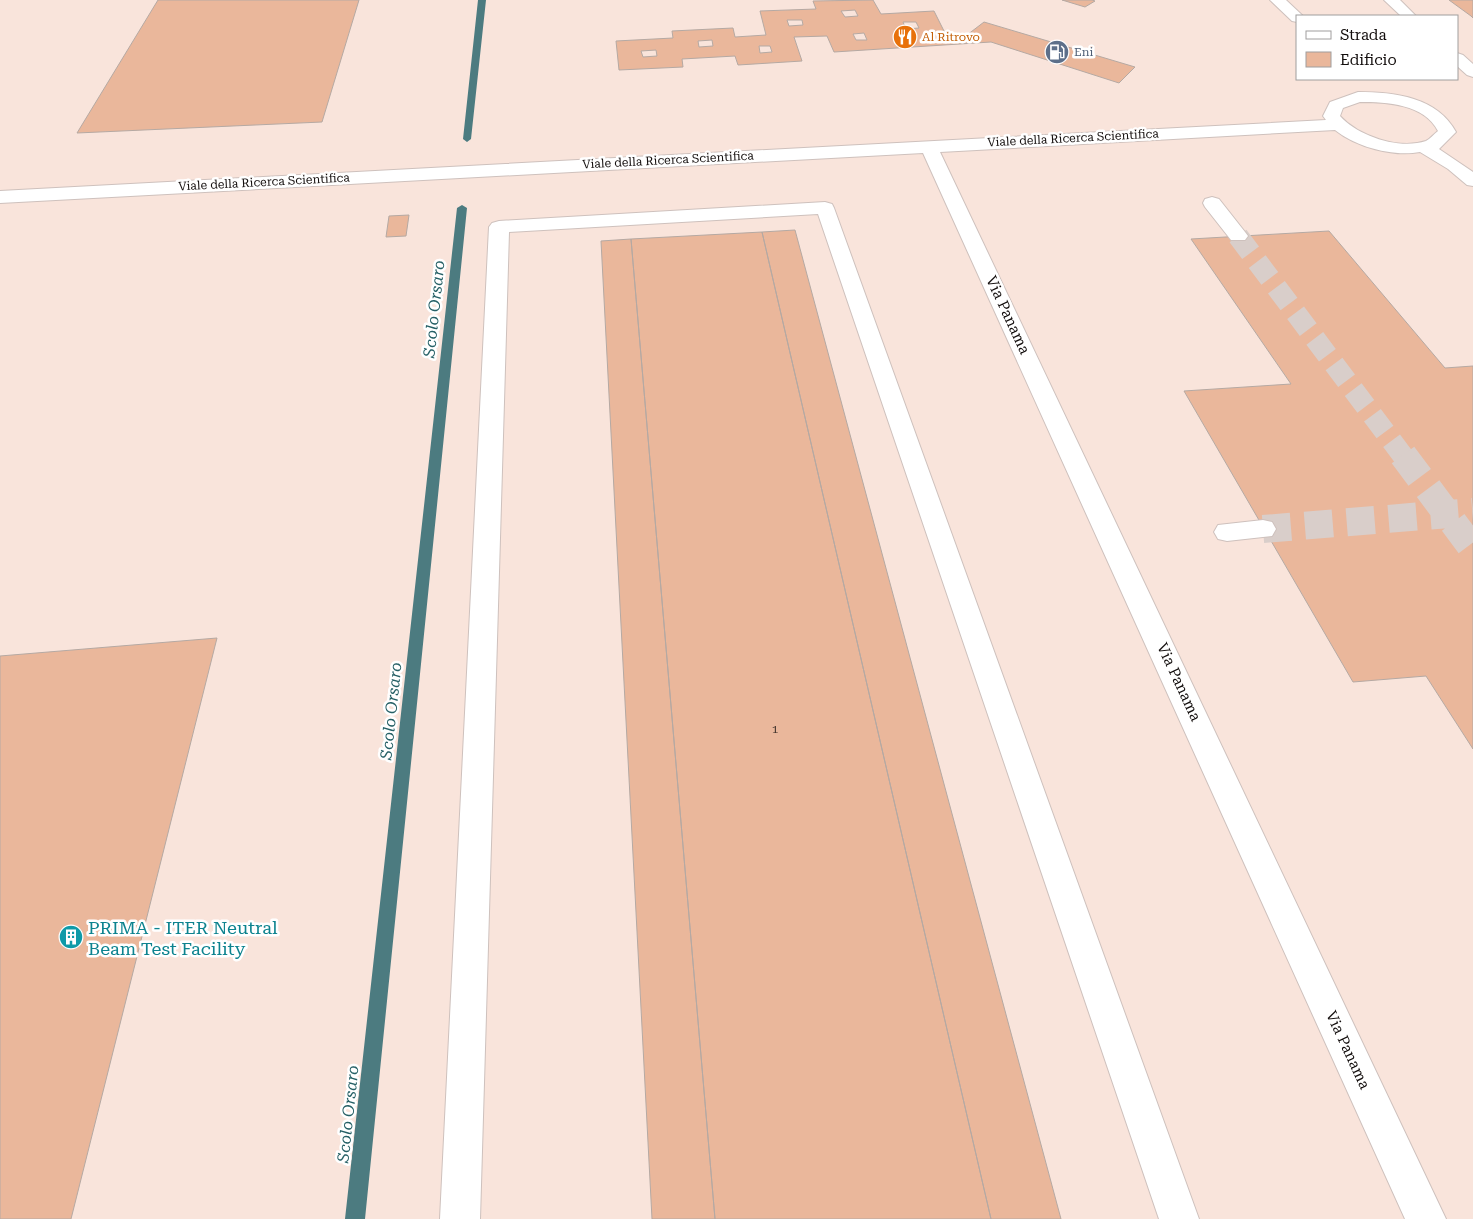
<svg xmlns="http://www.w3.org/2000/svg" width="1473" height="1219" font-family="'Roboto Serif',serif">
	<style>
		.built { fill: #f9e4db; fill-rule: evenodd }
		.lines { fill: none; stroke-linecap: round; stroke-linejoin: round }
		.stream { fill: #4c7b80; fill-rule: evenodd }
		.building { fill: #eab79b; stroke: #b5a9a3; fill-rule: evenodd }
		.minor-tunnel-far1 { stroke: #d9ceca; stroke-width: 21; stroke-dasharray: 21 11; stroke-linecap: butt }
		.minor-tunnel { stroke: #d9ceca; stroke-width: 28; stroke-dasharray: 28 14; stroke-linecap: butt }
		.minor-casing { stroke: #cec1bd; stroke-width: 2 }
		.minor { fill: #fff; fill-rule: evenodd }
		.labels { text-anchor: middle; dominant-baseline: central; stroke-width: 5; stroke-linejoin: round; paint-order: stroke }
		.far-food-label { font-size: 12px; fill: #c56008; stroke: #fff; text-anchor: start }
		.far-service-label { font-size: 12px; fill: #4e5e75; stroke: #fff; text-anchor: start }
		.far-street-label { font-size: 12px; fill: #120d0c; stroke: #fff }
		.number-label { font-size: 12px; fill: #483830 }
		.street-label { font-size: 15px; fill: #120d0c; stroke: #fff }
		.water-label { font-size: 16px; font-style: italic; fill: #266066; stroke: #fff }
		.near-culture-label { font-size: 18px; fill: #0d838f; stroke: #fff; text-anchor: start }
	</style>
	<rect width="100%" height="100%" fill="#fcf0eb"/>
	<path class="built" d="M0,0h1473v1219h-1473zM1297,16h160v63h-160z"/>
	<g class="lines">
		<path class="stream" d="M478,0h8l-15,139 -4,3 -4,-3z
			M462,205l5,3 -102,1011h-20l112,-1011z"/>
	</g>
	<path class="building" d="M158,0h201l-37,122 -245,11z
		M873,0l8,14 53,-3 12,24h21l17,-13 151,45 -16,16 -128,-41 -157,10 -7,-16 -33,1 8,24 -64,4 -3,-9 -53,3 1,8 -64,3 -3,-29 57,-3 -1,-7 61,-3 2,9 31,-2 -6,-24 56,-2 -3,-8zM855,10l3,6 -13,1 -4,-6zM787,20h15l1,5 -14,1zM903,22h13l3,6 -13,1zM864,33l3,7h-11l-3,-6zM712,40l1,6 -14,1 -1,-6zM759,46h11l2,6 -12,1zM656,50l1,6 -14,1 -2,-6z
		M1062,0h30l3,1 -10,6z
		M1449,0h24v18l-2,-2z
		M409,215l-3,21 -20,1 3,-21z
		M795,230l266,989h-70l-229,-987z
		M1329,231l116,137 28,-2v383l-47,-73 -73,6 -169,-291 107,-7 -100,-145z
		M762,232l229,987h-276l-84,-980z
		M631,239l84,980h-63l-51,-978z
		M217,638l-146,581h-71v-563z"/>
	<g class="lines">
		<path class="minor-tunnel-far1" d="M1238,236l165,220"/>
		<path class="minor-tunnel" d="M1403,455l70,94
			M1263,529l210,-17"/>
		<g class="minor-casing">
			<path id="minor" d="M1270,0h16l17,16h-6v6l-5,-1z
				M1384,0h16l16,16h-15z
				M1457,53l6,2 10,9v13l-6,-2 -10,-9z
				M1358,92c37,0 79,5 98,40l-17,17 34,23v14l-6,-1 -19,-16 -28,-17c-27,5 -64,-5 -85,-22l-395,22 506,1067h-41l-482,-1066 -923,50v-12l1326,-71 -3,-4 7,-14zM1360,102c27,0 64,2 78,29 -4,3 -8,8 -12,10 -27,9 -68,-5 -86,-25l3,-8z
				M1212,197l7,2 26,33 3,4 -3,4h-14l-26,-33 -2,-4 2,-4z
				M825,202l7,2 2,4 365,1011h-40l-341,-1005 -309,18 -29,987h-40l49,-992 3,-4 7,-2z
				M1263,520l9,2 4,7 -4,7 -45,5 -9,-2 -4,-7 4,-7z"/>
		</g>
		<use href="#minor" class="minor"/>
	</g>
	<defs>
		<g id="restaurant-disc" transform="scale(1.25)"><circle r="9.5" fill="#e8710a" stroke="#fff"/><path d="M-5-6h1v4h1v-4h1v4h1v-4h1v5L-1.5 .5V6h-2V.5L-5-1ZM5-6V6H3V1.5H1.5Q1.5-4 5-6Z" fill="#fff"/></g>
		<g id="fuel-disc" transform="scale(1.25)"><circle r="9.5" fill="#5c6f8a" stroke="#fff"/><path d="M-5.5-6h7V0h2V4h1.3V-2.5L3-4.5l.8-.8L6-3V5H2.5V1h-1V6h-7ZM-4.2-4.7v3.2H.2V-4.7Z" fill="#fff"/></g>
		<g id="building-disc" transform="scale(1.25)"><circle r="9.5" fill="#0f9aa8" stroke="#fff"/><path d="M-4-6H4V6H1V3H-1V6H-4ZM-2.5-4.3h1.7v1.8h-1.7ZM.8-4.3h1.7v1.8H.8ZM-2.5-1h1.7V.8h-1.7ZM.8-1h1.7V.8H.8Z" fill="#fff"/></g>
	</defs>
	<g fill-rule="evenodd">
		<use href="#restaurant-disc" x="905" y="37"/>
		<use href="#fuel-disc" x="1057" y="52"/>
		<use href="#building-disc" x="71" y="937"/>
	</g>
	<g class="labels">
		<g class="far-food-label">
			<text x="922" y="37">Al Ritrovo</text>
		</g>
		<g class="far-service-label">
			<text x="1074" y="52">Eni</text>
		</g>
		<g class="far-street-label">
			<text transform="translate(1073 138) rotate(-3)">Viale della Ricerca Scientifica</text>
			<text transform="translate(668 160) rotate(-3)">Viale della Ricerca Scientifica</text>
			<text transform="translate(264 182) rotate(-3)">Viale della Ricerca Scientifica</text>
		</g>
		<g class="number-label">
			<text x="775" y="729">1</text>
		</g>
		<g class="street-label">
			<text transform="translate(1008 315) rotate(65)">Via Panama</text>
			<text transform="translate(1179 682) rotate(65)">Via Panama</text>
			<text transform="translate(1348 1050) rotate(65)">Via Panama</text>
		</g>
		<g class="water-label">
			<text transform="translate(434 309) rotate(-84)">Scolo Orsaro</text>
			<text transform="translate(391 711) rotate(-84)">Scolo Orsaro</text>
			<text transform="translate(348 1114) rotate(-84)">Scolo Orsaro</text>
		</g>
		<g class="near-culture-label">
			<text x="88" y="927">PRIMA - ITER Neutral<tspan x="88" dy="21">Beam Test Facility</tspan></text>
		</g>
	</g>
	<rect x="1296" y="15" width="162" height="65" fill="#ffffff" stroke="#a09e9e"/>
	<rect x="1306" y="31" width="25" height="8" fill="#ffffff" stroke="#a09e9e"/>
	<text x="1340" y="40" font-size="15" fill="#120d0c">Strada</text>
	<rect x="1306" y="52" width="25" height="15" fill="#eab79b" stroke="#a09e9e"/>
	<text x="1340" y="65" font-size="15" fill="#120d0c">Edificio</text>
</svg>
